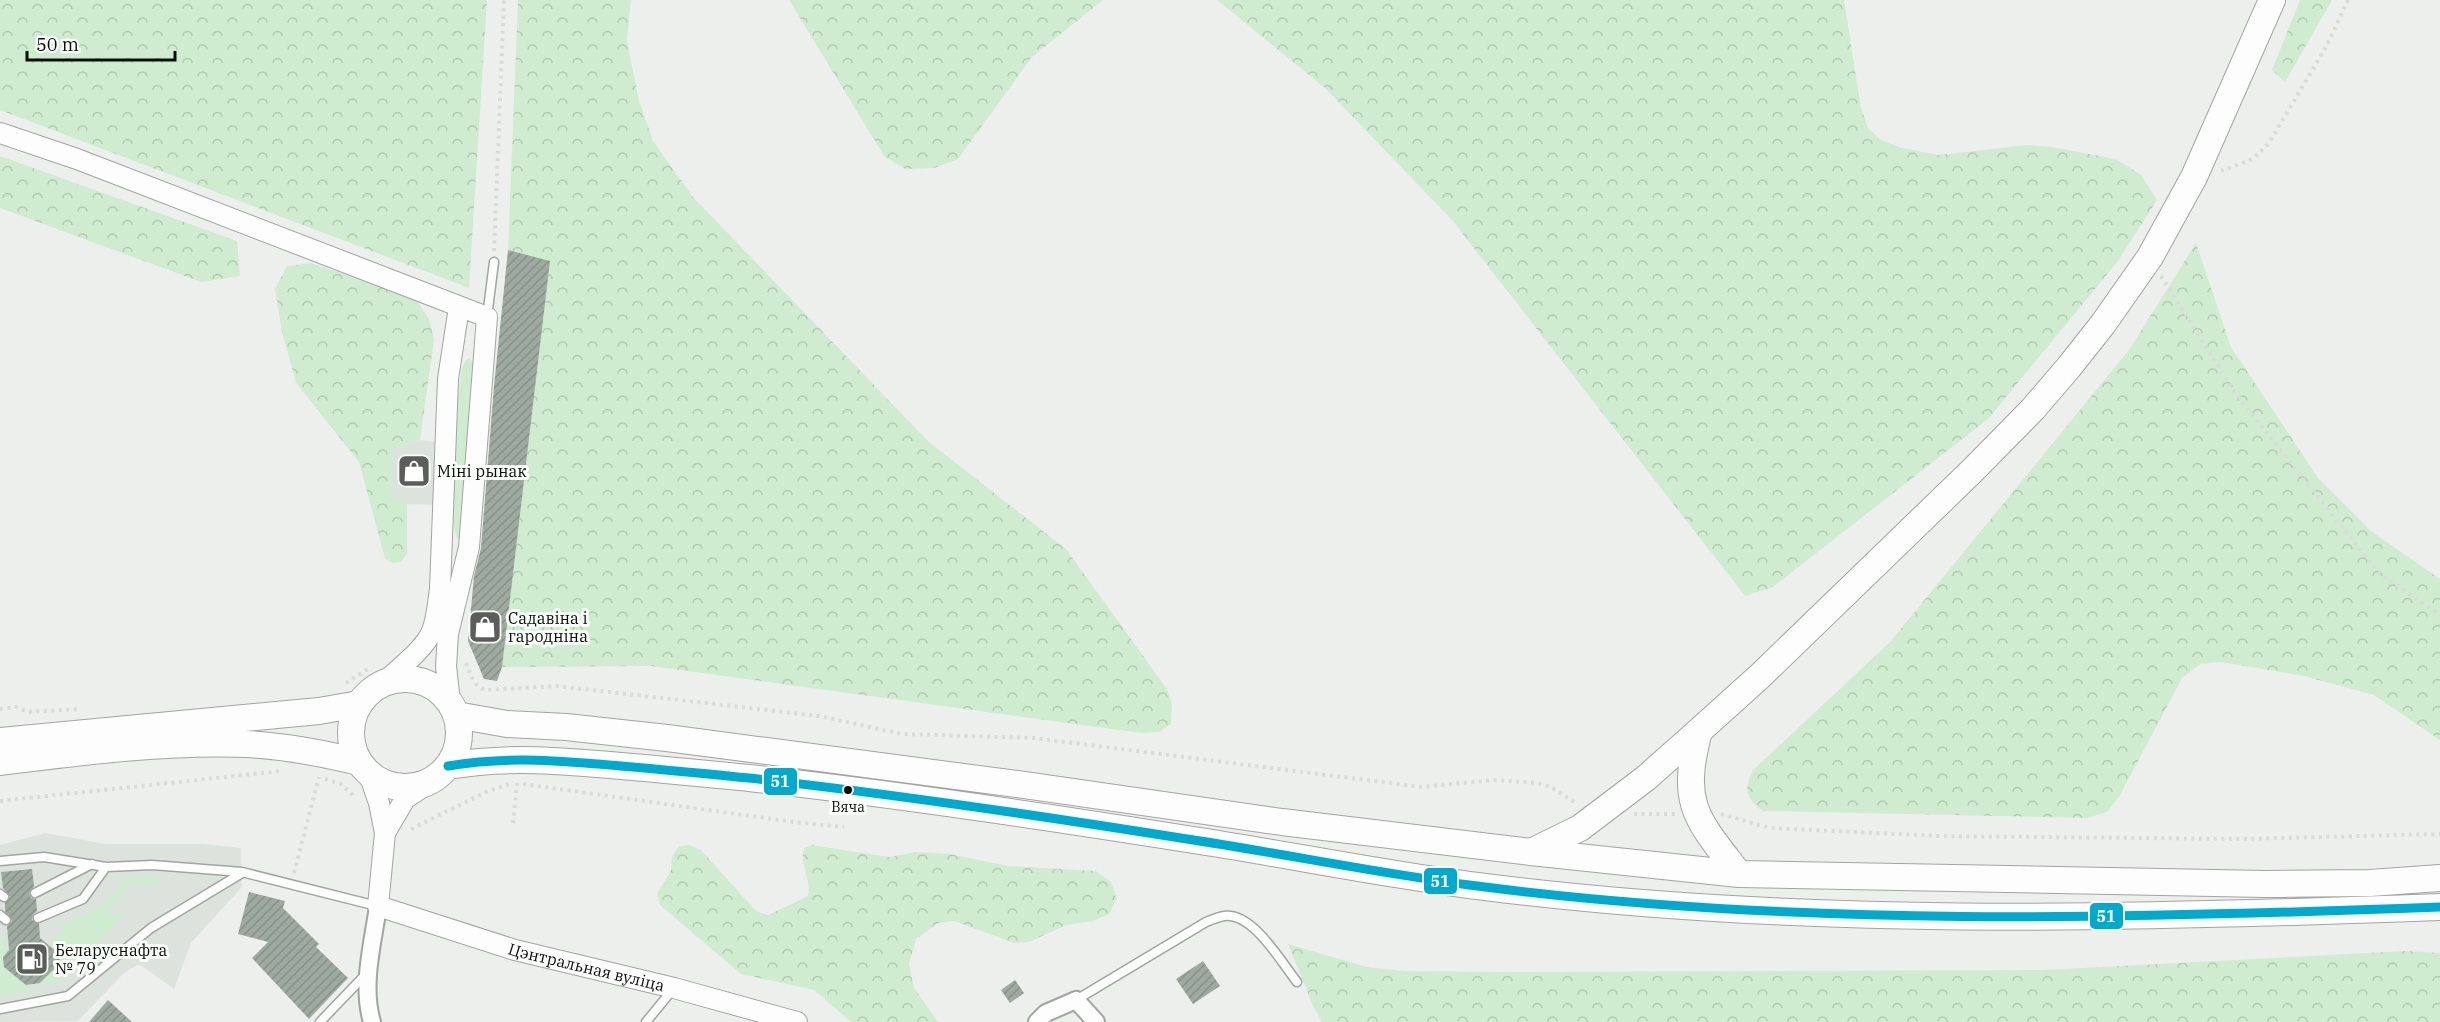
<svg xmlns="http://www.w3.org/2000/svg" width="2440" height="1022" font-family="'IBM Plex Serif',serif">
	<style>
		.built { fill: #dce3dc }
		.green { fill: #cfecd0 }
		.forest { fill: url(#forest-crowns) }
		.building { fill: url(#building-hatch) }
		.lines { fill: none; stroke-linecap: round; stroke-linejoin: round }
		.service-casing { stroke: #a2a4a2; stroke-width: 11 }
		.minor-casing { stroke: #a2a4a2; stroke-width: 20 }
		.tertiary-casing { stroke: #a2a4a2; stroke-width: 22 }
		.primary-casing { stroke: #a2a4a2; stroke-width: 28 }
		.path { stroke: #d9dbd9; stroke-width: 4; stroke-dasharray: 3 4.5; stroke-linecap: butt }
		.service { stroke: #fcfdfc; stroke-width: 8 }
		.minor { stroke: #fcfdfc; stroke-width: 16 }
		.tertiary { stroke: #fcfdfc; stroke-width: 20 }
		.primary { stroke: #fcfdfc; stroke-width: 26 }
		.bus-1-casing { stroke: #f9fef9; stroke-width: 14 }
		.bus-1 { stroke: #00a9ce; stroke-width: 9 }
		.bus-dot { fill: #0c0e0c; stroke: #f9fef9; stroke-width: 2 }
		.labels { text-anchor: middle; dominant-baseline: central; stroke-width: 6; stroke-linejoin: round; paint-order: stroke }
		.bus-label { font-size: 14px; fill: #0c0e0c; stroke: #f9fef9 }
		.poi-label { font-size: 16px; fill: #0c0e0c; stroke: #f9fef9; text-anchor: start }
		.street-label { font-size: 16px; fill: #0c0e0c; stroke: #f9fef9 }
		.line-badge { stroke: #f9fef9; stroke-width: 2 }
		.badge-label { font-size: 16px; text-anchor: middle; font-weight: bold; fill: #fff }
	</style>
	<defs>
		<pattern id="forest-crowns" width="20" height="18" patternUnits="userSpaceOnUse" patternTransform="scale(1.5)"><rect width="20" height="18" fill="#cfecd0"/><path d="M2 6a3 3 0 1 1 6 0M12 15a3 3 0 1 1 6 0" fill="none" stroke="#b1c9b1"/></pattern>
		<pattern id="building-hatch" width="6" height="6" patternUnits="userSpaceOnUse" patternTransform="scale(1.5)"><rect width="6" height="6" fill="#9eaa9f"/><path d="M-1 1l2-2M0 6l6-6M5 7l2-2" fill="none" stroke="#879188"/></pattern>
	</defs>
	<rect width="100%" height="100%" fill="#edefed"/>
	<path class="built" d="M420,440l18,2 -3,63 -28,-1 -15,-9v-47z
		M45,833l61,11h98l37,4 1,39 -51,56 -17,46 -32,-23 -5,-1 -13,8 -46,48 -78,1v-177z"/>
	<path class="green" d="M470,358l6,10 -15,170 -3,1c-13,-19 -1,-144 4,-171l4,-8z
		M131,875l27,1 2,5 -5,4h-24l-25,29h20l-64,67 -22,2 21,-21 -3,-9 -9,-8 18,-24 29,-11z
		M0,939l10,11 -7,7 1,10 28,23 -32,6z"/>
	<path class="forest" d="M0,0h487l-18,288 -469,-178z
		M518,0h113l-4,41 12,60 14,40 40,56 236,245 137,107 101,140 5,16 -1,19 -12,8 -18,1 -490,-67 -149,1 48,-406 -42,-11z
		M789,0h314l-71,57 -74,102 -24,9 -29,1 -21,-13z
		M1217,0h627l17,108 7,20 13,12 21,8 37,7 88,-10 25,2 64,12 25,16 16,25 -39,61 -130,158 -215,168 -28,9 -293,-376 -127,-132z
		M2300,0h32l-47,82 -13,-12z
		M0,156l237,85 3,35 -39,6 -201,-74z
		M2196,243l35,104 87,131 53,53 69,48v161l-66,-45 -70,-19 -83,-14 -21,2 -18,14 -62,117 -13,17 -20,6 -325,-7c-17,-15 -18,-21 -9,-41l137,-128 239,-292z
		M311,263l104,35 14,21 5,21 -14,100 -28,8v47l15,9v50l-6,8 -9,1 -7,-5 -26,-96 -63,-79 -14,-51 -7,-43 12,-23z
		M689,845l12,5 55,61 12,4 40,-19c4,-16 -9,-32 -4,-48l7,-3 78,12 26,-5 35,2 58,12 88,5 15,11 6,17 -8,15 -16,7 -27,4 -37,17 -15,1 -60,-22 -16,2 -22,16 -7,25 5,24 24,34h-87l-37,-32 -73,-16 -81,-69 -3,-11 14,-24 1,-13 7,-11z
		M1288,944l79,23 38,4 97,1 542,-2 362,-19 34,2v69h-1118l-8,-14z"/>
	<path class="building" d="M508,250l42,11 -48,406 -5,14 -13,-2 -16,-38 6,-65 7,-28 13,-162z
		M32,869l2,17 -5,7 2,5 5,1 1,12 -4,4 -1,5 7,4 1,14 18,15 3,9 -21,21 -14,2 -22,-18 -1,-10 6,-7 -2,-24 5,-5 -7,-10v-8l5,-6 -7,-9 -2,-16z
		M249,892l36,9 -2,7 36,36 -3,3 32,31 -39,41 -57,-61 16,-16 -30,-8z
		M1203,961l17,25 -27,18 -17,-25z
		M1015,980l9,13 -14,10 -9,-13z
		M108,1000l24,22h-43z"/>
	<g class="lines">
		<g class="service-casing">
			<path id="service" d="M487,317l7,-55
				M0,861l44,-4 62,10 46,-2 90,7 135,34
				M35,893l57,-29
				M0,894l4,3
				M0,915l6,5
				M38,918l45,-19 23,-32
				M1076,1000l130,-78c5,-2 12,-5 18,-6 29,-4 57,46 73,66
				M0,1009l68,-13 83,-68 91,-55
				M320,1022l47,-49
				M646,1022l28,-34"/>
		</g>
		<g class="minor-casing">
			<path id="minor" d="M372,1022c-11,-37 1,-79 6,-116
				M1037,1022l9,-9 30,-13 20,22"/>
		</g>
		<g class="tertiary-casing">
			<g id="tertiary">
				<path d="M0,133l77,26 410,158 -18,230 -21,87 -2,32 4,36"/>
				<path d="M382,684c14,-13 43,-35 50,-53 5,-13 6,-29 8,-42l8,-210 11,-72"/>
				<path id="s1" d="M369,774l10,29 6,30 -7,73 137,44 159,38 123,34"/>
				<path d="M385,833l20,-34 31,-21"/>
			</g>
		</g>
		<g class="primary-casing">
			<path id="primary" d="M351 733a54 54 0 1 1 108 0a54 54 0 1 1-108 0Z
				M456,715l51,9 59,3 101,11 350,46 265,38 249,30 208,22 526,10 105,-1 70,-5
				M1699,731c-19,73 -4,86 40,143
				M0,741l319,-30 40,-7
				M0,762c81,-10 164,-21 246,-18 38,2 76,9 113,18
				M448,766c55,-9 95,-6 150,-2 50,4 100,9 151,14 146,16 293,38 438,61 100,15 198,36 298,48 316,40 637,32 955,20
				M1531,852l49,-24 66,-50 53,-47 61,-55 213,-206 60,-61 36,-42 34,-43 47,-67 44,-80 78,-177"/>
		</g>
		<path class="path" d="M2221,171l32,-12 16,-16 57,-96 22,-47
			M494,251l10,-251
			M2161,276l77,121 142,177 60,41
			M466,663c5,12 7,22 19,27l72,-4 262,30 83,18 132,4 387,49 73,-7 44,3 13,4 25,16
			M346,683l22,-14
			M0,709l16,-2 12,5 51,-3
			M325,779l16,5 15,14
			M523,784l271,38 50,5
			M0,801l282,-30
			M1634,814h41
			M1721,814l49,14 169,8 302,3 199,-5
			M513,823l4,-40
			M411,829l77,-38 22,-7
			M294,873l25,-96"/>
		<use href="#service" class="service"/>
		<use href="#minor" class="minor"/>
		<use href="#tertiary" class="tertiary"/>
		<use href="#primary" class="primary"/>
		<g class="bus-1-casing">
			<path id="bus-1" d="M448,766c55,-9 95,-6 150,-2 50,4 100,9 151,14 146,16 293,38 438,61 100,15 198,36 298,48 316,40 637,32 955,20"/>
		</g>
		<use href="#bus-1" class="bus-1"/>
	</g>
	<defs>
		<g id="shop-square" transform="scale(1.725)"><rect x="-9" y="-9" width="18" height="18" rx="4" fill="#5b5d5b" stroke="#f9fef9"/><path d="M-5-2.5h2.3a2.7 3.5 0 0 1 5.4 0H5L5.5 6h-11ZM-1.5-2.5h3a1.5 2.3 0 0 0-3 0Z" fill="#fff"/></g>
		<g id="fuel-square" transform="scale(1.725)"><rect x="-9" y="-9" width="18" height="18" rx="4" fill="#5b5d5b" stroke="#f9fef9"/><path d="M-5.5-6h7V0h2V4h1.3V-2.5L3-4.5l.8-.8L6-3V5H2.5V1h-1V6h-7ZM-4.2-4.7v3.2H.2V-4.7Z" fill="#fff"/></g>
	</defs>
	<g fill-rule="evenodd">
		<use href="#shop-square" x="414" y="471"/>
		<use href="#shop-square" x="485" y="627"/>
		<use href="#fuel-square" x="32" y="959"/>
	</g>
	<circle class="bus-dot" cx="848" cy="790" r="5"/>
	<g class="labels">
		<g class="bus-label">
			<text x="848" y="807">Вяча</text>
		</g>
		<g class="poi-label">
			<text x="437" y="471">Міні рынак</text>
			<text x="508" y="618">Садавіна і<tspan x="508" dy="18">гародніна</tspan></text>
			<text x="55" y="950">Беларуснафта<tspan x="55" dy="18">№ 79</tspan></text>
		</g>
		<g class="street-label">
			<text stroke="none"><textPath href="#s1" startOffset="352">Цэнтральная вуліца</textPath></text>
		</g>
	</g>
	<g class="line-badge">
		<rect x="763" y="767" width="35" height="29" rx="6" fill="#00a9ce"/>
		<rect x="1423" y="867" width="35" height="28" rx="6" fill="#00a9ce"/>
		<rect x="2089" y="902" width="35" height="28" rx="6" fill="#00a9ce"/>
	</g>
	<g class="badge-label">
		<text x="780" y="787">51</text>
		<text x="1440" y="887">51</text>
		<text x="2106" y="922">51</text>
	</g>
	<path d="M27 51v9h148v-9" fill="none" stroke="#0c0e0c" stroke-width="3"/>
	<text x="36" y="51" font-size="18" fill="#0c0e0c" stroke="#f9fef9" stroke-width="4.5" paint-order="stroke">50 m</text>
</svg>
